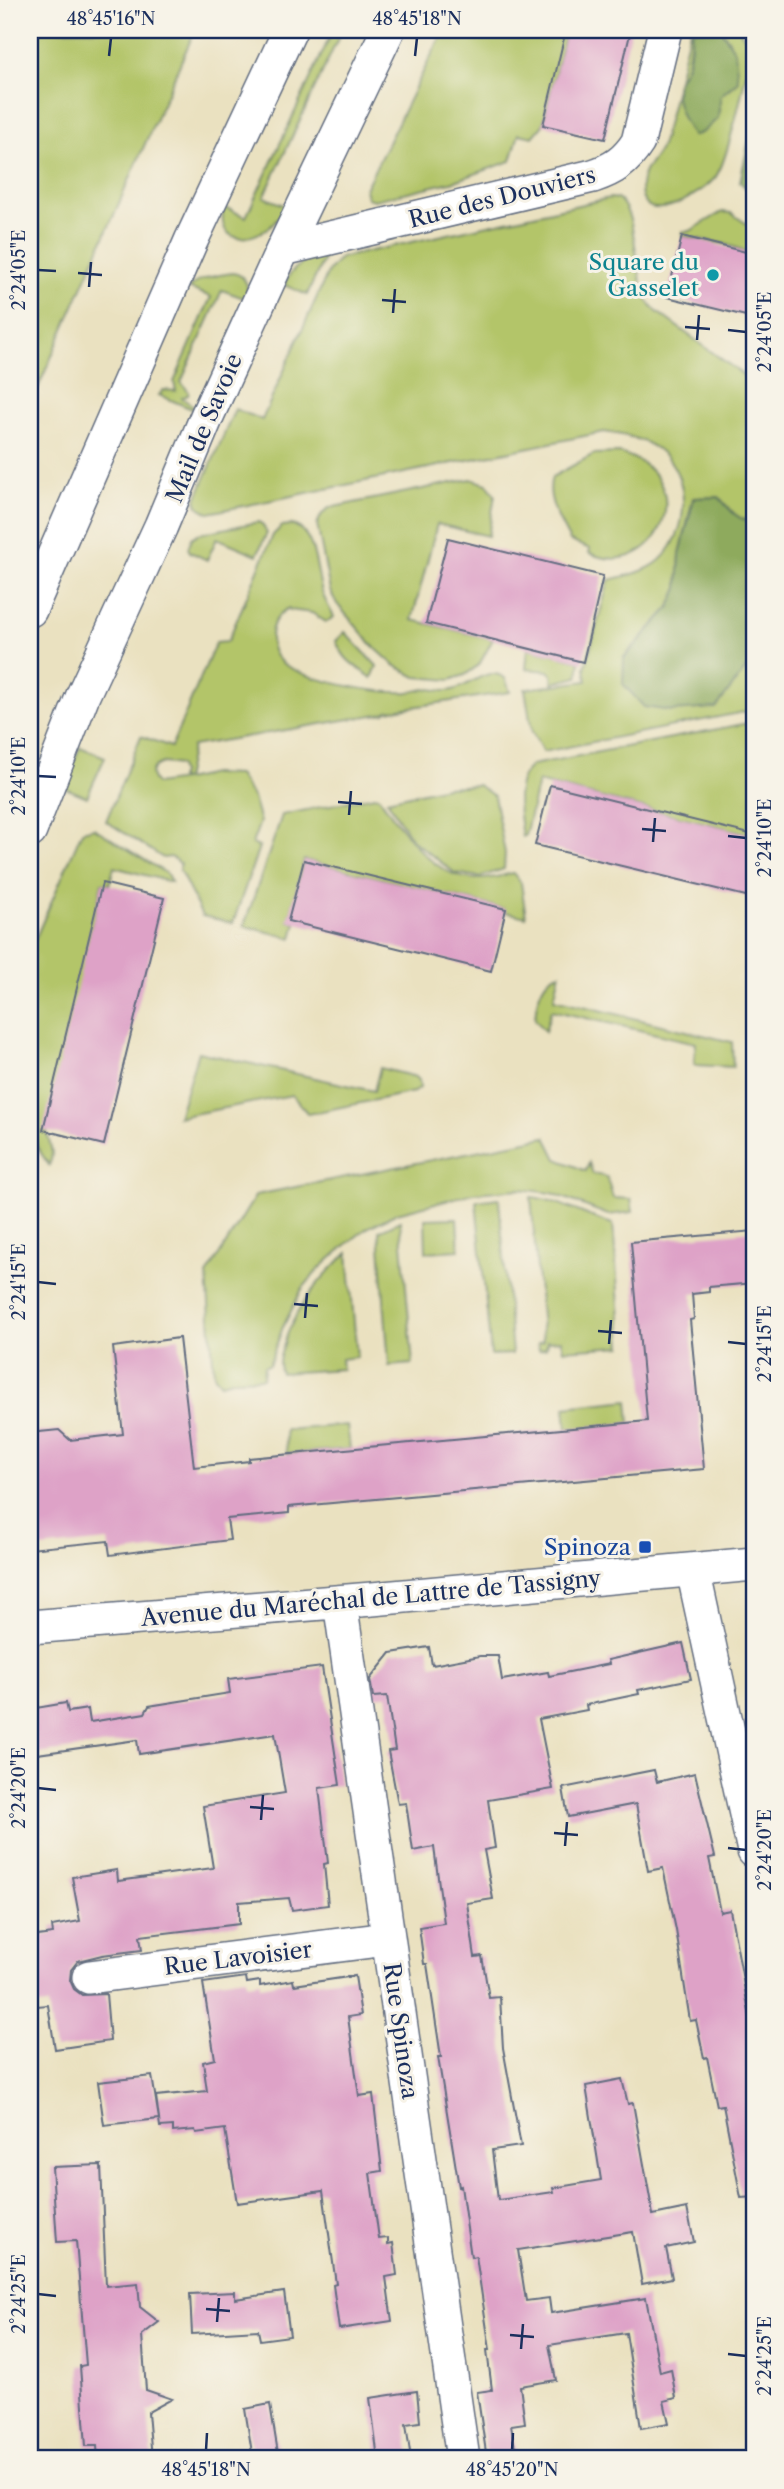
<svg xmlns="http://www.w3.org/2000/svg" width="784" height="2489" font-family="'Libre Caslon Text',serif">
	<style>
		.green { fill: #b3c569; stroke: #677a64; stroke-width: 2; fill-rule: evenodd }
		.forest { fill: #8eaa5d; stroke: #546c5e; stroke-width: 2 }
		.building { fill: #dea2c7 }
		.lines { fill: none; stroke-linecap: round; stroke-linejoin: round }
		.minor-casing { stroke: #636d80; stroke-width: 36 }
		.minor { stroke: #fff; stroke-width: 33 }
		.ticks { fill: none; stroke: #1b2f5e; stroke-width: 2.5 }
		.culture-dot { fill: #0f9aa8; stroke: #f7f3e8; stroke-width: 2.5 }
		.transit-dot { fill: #1a4fb4; stroke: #f7f3e8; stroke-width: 2.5 }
		.labels { text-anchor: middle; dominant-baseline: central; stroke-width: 6; stroke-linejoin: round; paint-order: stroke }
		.street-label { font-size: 23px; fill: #1b2f5e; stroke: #f7f3e8 }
		.culture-label { font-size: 23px; fill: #0d838f; stroke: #f7f3e8; text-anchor: end }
		.transit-label { font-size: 23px; fill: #164399; stroke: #f7f3e8; text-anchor: end }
		.neatline { fill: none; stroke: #1b2f5e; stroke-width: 2.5 }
		.ticks-label { font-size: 18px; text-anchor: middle; fill: #1b2f5e }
	</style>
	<rect width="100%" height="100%" fill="#f7f3e8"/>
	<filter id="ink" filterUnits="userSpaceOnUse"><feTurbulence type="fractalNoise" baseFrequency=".0143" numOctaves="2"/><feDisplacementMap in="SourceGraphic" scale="14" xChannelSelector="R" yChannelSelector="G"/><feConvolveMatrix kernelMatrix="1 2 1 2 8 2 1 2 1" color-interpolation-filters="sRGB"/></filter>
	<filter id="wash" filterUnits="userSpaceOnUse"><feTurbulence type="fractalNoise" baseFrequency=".00686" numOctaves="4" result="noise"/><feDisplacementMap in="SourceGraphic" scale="28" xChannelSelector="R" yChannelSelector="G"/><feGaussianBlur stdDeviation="1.57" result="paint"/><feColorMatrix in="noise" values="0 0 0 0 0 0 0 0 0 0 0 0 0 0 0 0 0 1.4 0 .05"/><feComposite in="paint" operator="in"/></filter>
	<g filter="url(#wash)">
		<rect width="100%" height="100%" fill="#eae1c0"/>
		<path class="green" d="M30,30h165l-165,376z
			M333,30h9l-78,167 22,9c-4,6 -8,13 -13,18 -22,20 -58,21 -49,-17l22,10z
			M444,30h122l-23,95 -10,12 -14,-3 -8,27 -56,20 -81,19 -7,-2 -2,-9z
			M690,30h2c-3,20 -2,36 -15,53l4,29 12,24 10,-4 15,-14 3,-23 17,-14 -9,-41 -8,-10h18c5,5 9,11 10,18 1,19 -20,100 -28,119 -3,5 -4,10 -8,13 -15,16 -74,52 -72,5 1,-18 17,-26 21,-42 11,-37 18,-76 28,-113z
			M610,198c4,0 8,1 10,3 17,13 15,75 26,97 2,5 7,9 10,13l98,72v139c-16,-1 -25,-13 -35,-25l-26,1 -13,56 -2,34 -8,19 -46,50 124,9 6,-4v48l-211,42 -11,-20 -7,-43 62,-8 -2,-13 24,-88c17,-4 37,-8 50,-19 31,-26 33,-86 1,-110 -18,-13 -35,-16 -56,-19l-395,81 -11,-7 -2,-7 39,-90 27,11 66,-148 12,-14z
			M722,212l9,1 23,16v25l-29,-10 -43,-8 1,-4 7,-1z
			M326,254l-19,41 -23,-10c8,-20 23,-25 42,-31z
			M233,273c13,2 17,14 13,26l-24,-9 -41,92 8,10 -1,3 -6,3 13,9 -3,2 -33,-14 4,-5 13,1 -2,-9 37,-85 -23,-9c12,-10 29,-13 45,-15z
			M619,453c85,23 40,131 -30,100l1,-4 -20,-8c-10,-19 -25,-43 -18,-64l42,-23z
			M471,479l16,5 8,11 -7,41 -51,-12 -25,96 81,19 -14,26 -14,10 -15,5 -34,-3 -22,-12 -20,-18 -37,-43 -7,-13 -13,-67 5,-10 7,-6z
			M258,522l4,2 5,9 -10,22 -40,-17 -10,22 -17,-8 -2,-4 4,-10 6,-4z
			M293,525c23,7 23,47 29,67 3,9 8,17 12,25l-8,5 -14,-9 -22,-3 -1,-2c-12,6 -18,17 -18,30 0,11 5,21 14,27 28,17 93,29 125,27 5,0 10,-3 16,-3 7,0 14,2 21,2 22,-1 38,-27 58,-13l5,14 -123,19 -2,2 -193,33 -7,34 27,-6 26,1 15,23 7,24 -8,22 7,3 -26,76 -31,-7 -23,-47 1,-6 -9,-6 -8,1 -57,-37 35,-85 30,11 45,-105 12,-1 45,-106 9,-9zM163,763l16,2 2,9 -2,4 4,2 -27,4c-8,-10 -6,-17 7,-21z
			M345,632l32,34 -5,12c-18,-13 -27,-16 -36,-37z
			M528,648l52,13 -2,16 -25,6 -1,-8 -3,-4 -23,-2z
			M754,722v113l-216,-53 -13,54 -3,1c-3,-24 -11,-55 10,-72z
			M80,747l25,10 -18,40 -24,-10z
			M478,785l16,11 11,57 -1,16 -24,8 -25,-4 -43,-33 -25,-40 59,-13z
			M374,796l5,1c23,33 56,85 102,82 11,0 22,-4 32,-6l8,10 5,34 -21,-5v-3l-201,-49 -15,61 7,2 -4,15 -48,-12 38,-111z
			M94,828l73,46 4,8 -57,-15 -5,18 -7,-2 -55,248c1,12 9,22 2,34l-12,-18 -7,-31v-165l52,-120z
			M560,973l-6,26 178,43 1,25 -39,-2 2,-22 -145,-33 -6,22 -10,-13c1,-17 6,-42 25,-46z
			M198,1052l176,39 6,-23 36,9 3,3 1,8 -6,4 -106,22 -16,-19 -114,22z
			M546,1137l11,22 29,12 3,-8 4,11 14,3 6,21 18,1 2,13 -25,3 -56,-22 -33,-4 -45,4 -77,20 -30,15 -19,15 -30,27 -16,19 -19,38 -14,38 -5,1 -1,12 -28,1 -14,4 -7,-8 -7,-100 49,-80z
			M531,1197c29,3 54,20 82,27l9,122 -59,4 -2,-10 -14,1 -1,7 -7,2 -1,-7 5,-2z
			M499,1198l13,156 -21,1 -15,-154z
			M457,1218l2,32 -33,2 -1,-33z
			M400,1221l13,143 -24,2 -10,-135z
			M348,1253l9,104 -16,2 1,10 -61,4c-4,-9 -1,-17 2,-26 11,-38 35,-68 65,-94z
			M628,1400l2,23 -63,6 -2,-22z
			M347,1425l3,24 -63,5 -2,-24z"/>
		<path class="forest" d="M692,30h29l14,21 3,30 -17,14 -3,23 -15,14 -10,4c-9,-13 -21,-36 -16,-53 3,-8 10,-14 12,-25 2,-9 2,-19 3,-28z
			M754,117v79l-14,-14z
			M719,497c10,12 19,24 35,25v140l-6,4 -32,42 -45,3 -27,-4 -21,-23 1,-26 46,-51 8,-19 2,-34 14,-56z"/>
		<g id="blocks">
			<path class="building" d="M566,30h65l-26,109 -62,-14z
				M682,236l72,18v64l-87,-21z
				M448,538l155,38 -20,86 -157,-39z
				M550,785l204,50v63l-219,-53z
				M304,860l202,49 -15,62 -203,-50z
				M102,883l62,15 -60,247 -61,-15z
				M754,1231v52l-45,4v5l-17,2 2,25 -4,1 14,149 -415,38v6l-62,6 3,21 -120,15 -2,-14 -78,8v-116l29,-3 11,10 53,-6 -10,-87 66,-9 15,129 55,-6v-3l398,-37 -16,-179z
				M683,1643l8,36 -53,11 1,4 -53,11 1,5 -48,9 14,70 -65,11 7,48 -11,2 9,49 -26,4 8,54 7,-1 7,42 11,-1 3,51 18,98 -29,4 6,50 56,-8 -1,-4 48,-8 -15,-94 36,-7 6,25 5,-1 20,112 34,-7 7,34 -28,6 6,30 -30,6 -9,-52 -115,18 8,51 23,-3 2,15 95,-15 14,74 11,-3 5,29 -12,3 5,22 -28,5 -15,-95 -77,12 7,35 -36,6 5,37 -14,2 6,34h-30l-10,-67 15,-2 -5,-40h3l-14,-94 -5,1 -10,-71 -2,1 -21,-130h3l-14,-93h-3l-5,-37 25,-4 -10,-76 -21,4 -7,-48 -8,1 -10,-53 7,-1 -8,-54 -14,1 -3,-18 21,-26 38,-6 3,18 48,-9h18l4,24 46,-8 1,4 60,-12 -1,-4z
				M322,1667l18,118 -21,3 9,75 -4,1 4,41 -36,5 -3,-12 -50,4v22l-99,12 2,14 -40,5 -24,6 -7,9 -1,10 4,9 8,6 24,-1 4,47 -55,8 -7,-44 -11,1v-4l-5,1 -2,-16v-50l23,-3 -1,-8 28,-5 -8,-44 45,-7 1,11 95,-13 -10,-62 82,-13 -10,-59 -136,20 -2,-14 -107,15v-46l36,-6 2,9 20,-3 2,13 55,-9 4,-7 81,-13 -2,-14z
				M654,1770l3,12 38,-9 20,84 -6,1 11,54 10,-2 24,129v158l-13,1 -18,-93 -6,1 -10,-49 -3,1 -8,-38 -6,1 -14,-91 -13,-62 -15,3 -12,-67 -68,13 -5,-29z
				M355,1976l6,39 -13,2 11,79 14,-2 9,77 -12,2 9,66 9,-1v6l5,-1 4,32 -11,2 6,44 -53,8 -6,-44 3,-1 -13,-93 -86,12 -12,-74 -29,4 -1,-3 -22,2v-6l-13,1 -4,-31 51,-5 -4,-29 12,-3 -12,-76 43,-6 1,6 13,-2v5l33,-6 1,5z
				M152,2076l7,43 -55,6 -6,-43z
				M101,2165l5,121 32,-3 2,24 19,15 -17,13 4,55 26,9 -24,13 4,47h-54l-1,-13h-11l-6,-80 6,-1 -10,-124 -19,1 -5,-75z
				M235,2292v7l49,-7 6,44 -30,4 -2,-10 -66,4 -2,-40z
				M417,2391l3,31 -14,2 5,35h-33l-8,-61z
				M270,2404l9,55h-26l-8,-50z"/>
		</g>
	</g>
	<g filter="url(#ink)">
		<use href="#blocks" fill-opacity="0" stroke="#636d80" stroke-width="2"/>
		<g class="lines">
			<g class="minor-casing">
				<path id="minor" d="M283,249l310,-73c21,-7 33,-15 45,-34l27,-112
					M30,610l161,-369 99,-211
					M30,831l53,-136 78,-169 46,-110 76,-167 105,-219
					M693,1570l61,281
					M340,1602l123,857
					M30,1627l342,-28 382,-35
					M89,1977l298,-38"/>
			</g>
			<use href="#minor" class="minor"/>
		</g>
	</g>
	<path class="ticks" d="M109,56l2,-18M415,56l2,-18M38,270l18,1M78,273l24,2M89,287l2,-25M382,300l24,2M393,313l2,-24M685,327l25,2M728,330l18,2M697,340l2,-25M38,776l18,1M338,802l24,2M349,815l2,-24M642,829l24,2M728,836l18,2M653,842l2,-24M38,1282l18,2M294,1304l24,2M305,1318l2,-25M598,1331l24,2M728,1342l18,2M609,1344l2,-24M38,1788l18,2M250,1807l24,2M261,1820l2,-25M554,1833l24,2M565,1846l2,-24M728,1848l18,2M38,2294l18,2M206,2309l24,2M217,2322l2,-24M510,2335l24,2M521,2349l2,-25M728,2354l18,2M206,2450l1,-17M512,2450l1,-17"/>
	<circle class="culture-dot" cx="713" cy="275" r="7"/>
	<rect class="transit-dot" x="638" y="1540" width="14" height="14" rx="3.5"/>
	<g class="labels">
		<g class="street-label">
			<text transform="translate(502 197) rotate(-14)">Rue des Douviers</text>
			<text transform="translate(204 428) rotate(-67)">Mail de Savoie</text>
			<text transform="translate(371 1598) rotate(-5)">Avenue du Maréchal de Lattre de Tassigny</text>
			<text transform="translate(238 1958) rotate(-7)">Rue Lavoisier</text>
			<text transform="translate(401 2031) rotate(82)">Rue Spinoza</text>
		</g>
		<g class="culture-label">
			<text x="699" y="262">Square du<tspan x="699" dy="26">Gasselet</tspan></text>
		</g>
		<g class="transit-label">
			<text x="631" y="1547">Spinoza</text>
		</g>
	</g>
	<rect width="784" height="2489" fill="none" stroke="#f7f3e8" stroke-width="77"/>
	<rect x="38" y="38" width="708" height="2412" class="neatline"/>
	<g class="ticks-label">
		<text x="111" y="25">48°45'16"N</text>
		<text x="417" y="25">48°45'18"N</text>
		<text transform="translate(19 270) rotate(-90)" y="6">2°24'05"E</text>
		<text transform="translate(765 332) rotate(-90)" y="6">2°24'05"E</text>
		<text transform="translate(19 776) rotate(-90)" y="6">2°24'10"E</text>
		<text transform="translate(765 838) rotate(-90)" y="6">2°24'10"E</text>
		<text transform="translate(19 1282) rotate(-90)" y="6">2°24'15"E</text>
		<text transform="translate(765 1344) rotate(-90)" y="6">2°24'15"E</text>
		<text transform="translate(19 1788) rotate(-90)" y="6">2°24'20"E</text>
		<text transform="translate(765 1850) rotate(-90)" y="6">2°24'20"E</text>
		<text transform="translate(19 2294) rotate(-90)" y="6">2°24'25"E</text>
		<text transform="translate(765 2356) rotate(-90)" y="6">2°24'25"E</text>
		<text x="206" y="2476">48°45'18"N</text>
		<text x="512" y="2476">48°45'20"N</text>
	</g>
</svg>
